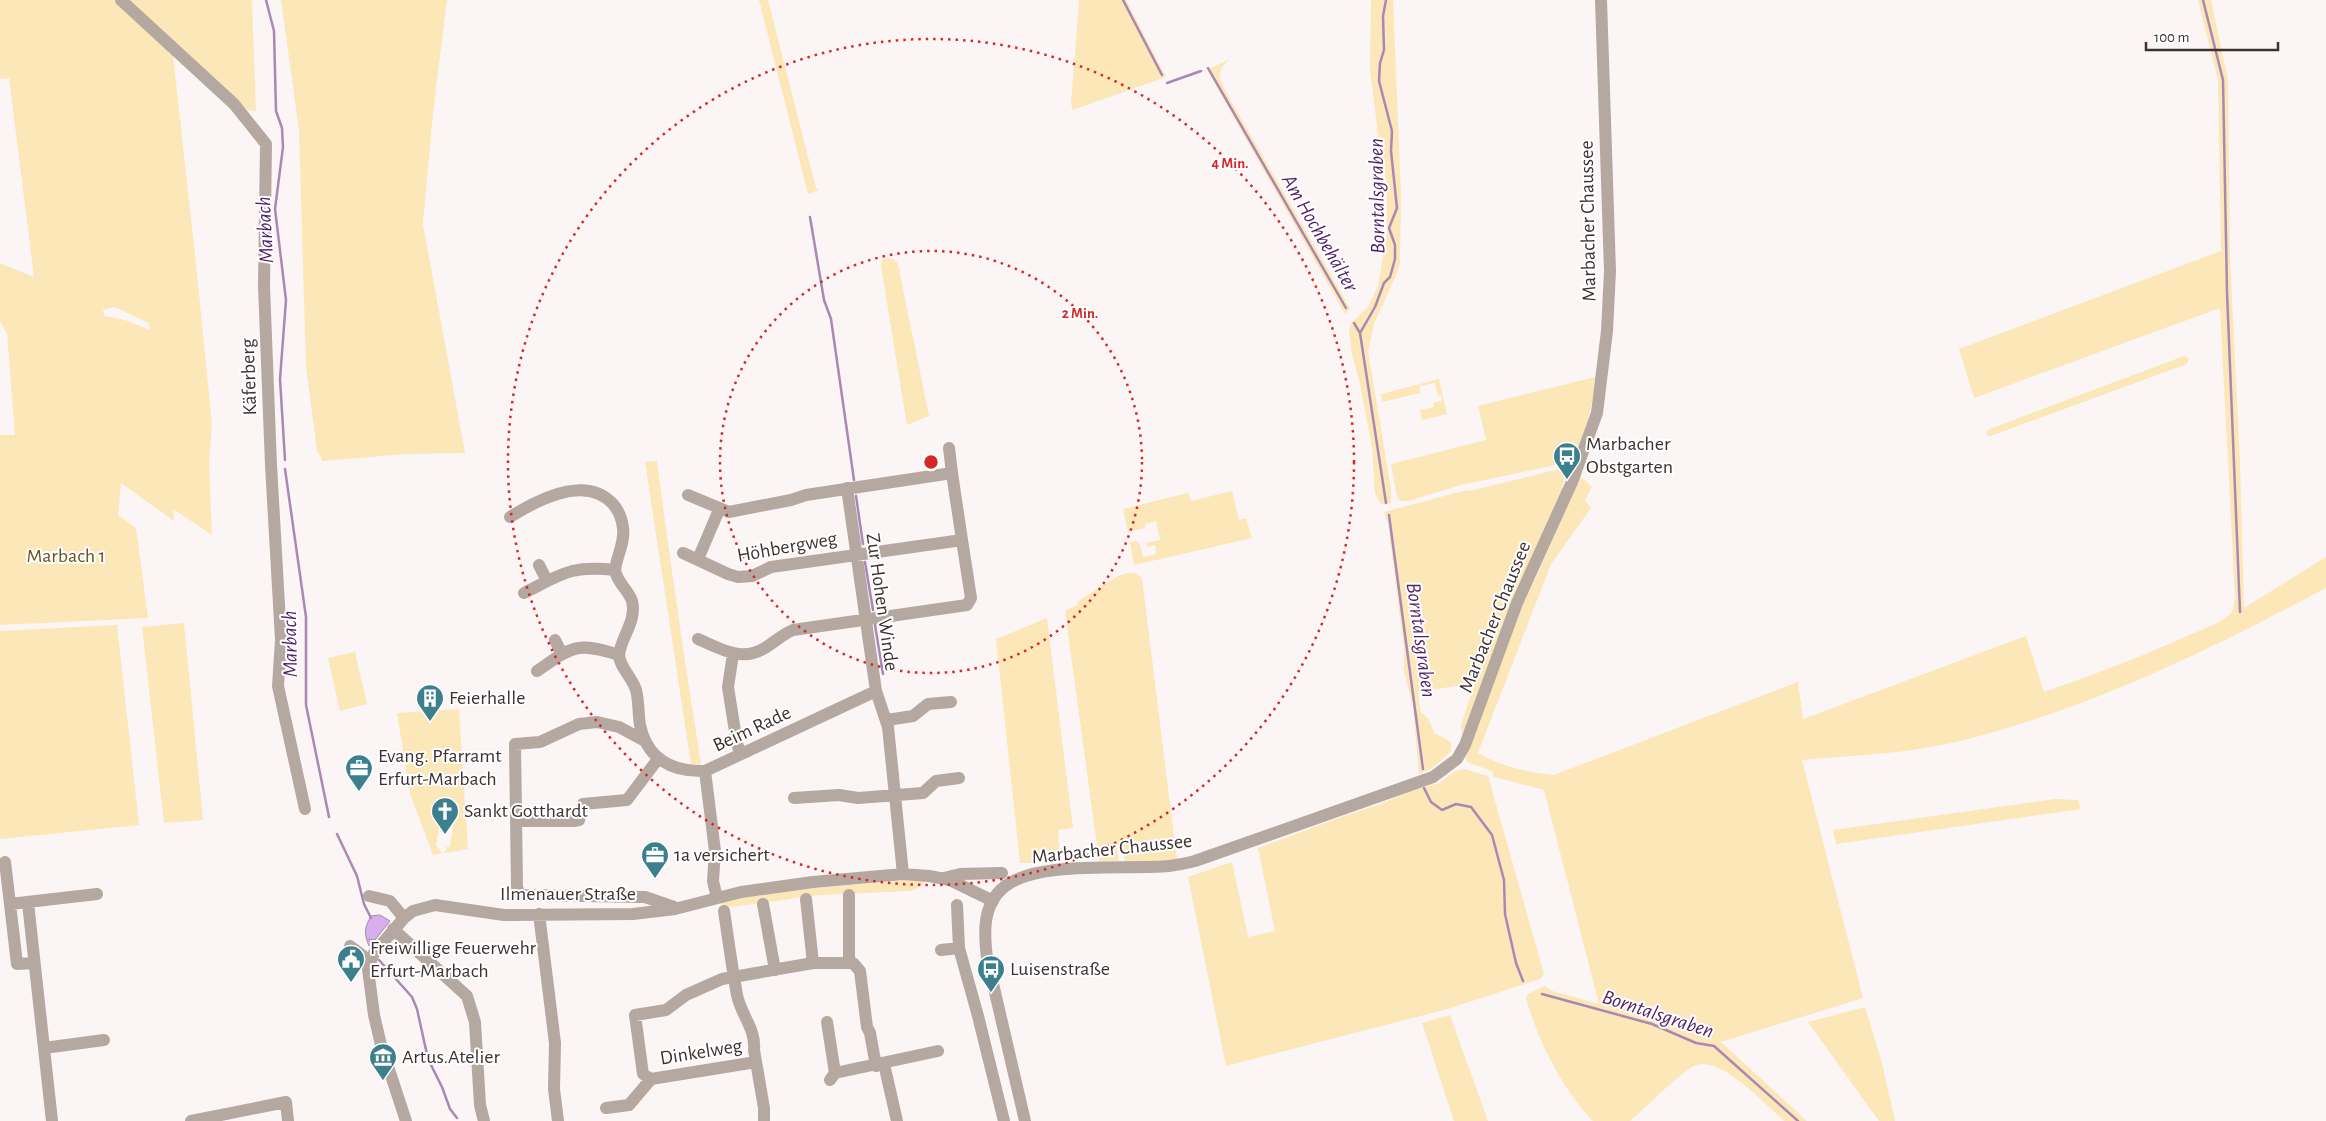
<svg xmlns="http://www.w3.org/2000/svg" width="2326" height="1121" font-family="'Alegreya Sans',sans-serif">
	<style>
		.green { fill: #fce7b8; fill-rule: evenodd }
		.water { fill: #d6afec; stroke: #a989b4 }
		.lines { fill: none; stroke-linecap: round; stroke-linejoin: round }
		.stream { stroke: #a989b4; stroke-width: 2.5 }
		.minor { stroke: #b4a8a0; stroke-width: 12 }
		.ring { fill: none; stroke: #d62828; stroke-width: 2.5; stroke-dasharray: 2.5 5 }
		.labels { text-anchor: middle; dominant-baseline: central; stroke-width: 4; stroke-linejoin: round; paint-order: stroke }
		.street-label { font-size: 20px; fill: #3f3131; stroke: #fff }
		.poi-label { font-size: 20px; fill: #3f3131; stroke: #fff; text-anchor: start }
		.park-label { font-size: 20px; fill: #69531f; stroke: #fff }
		.water-label { font-size: 21px; font-style: italic; fill: #501f67; stroke: #fff }
		.centre { fill: #d62828; stroke: #fff; stroke-width: 2.5 }
		.ring-label { font-size: 15px; text-anchor: middle; font-weight: bold; fill: #d62828; stroke: #fff; stroke-width: 4; stroke-linejoin: round; paint-order: stroke }
	</style>
	<rect width="100%" height="100%" fill="#fcf5f5"/>
	<path class="green" d="M0,0h115l58,55 23,208 16,161 -3,39 3,72 -39,-26 1,12 -53,-38 -3,32 18,13 12,90 -148,7v-190h15l-8,-101 -7,-13v-58l34,14 -25,-199 -9,1zM114,307l35,16 1,7 -25,-10 -21,-4 -1,-6z
		M128,0h124l4,111 -8,-1z
		M281,0h166l-14,113 -10,111 42,229 -59,1 -83,7 -6,-10 -11,-84 -7,-237z
		M759,0h9l48,188 3,2 -11,4z
		M1079,0h47l40,77 -93,33 -2,-6z
		M1371,0h22l8,196 -1,67 -3,10 -23,51 -6,27 23,138v13l-3,2h-7l-6,-11 -3,-45 -12,-64 -8,-30 -3,-23 2,-8 17,-16 10,-21 9,-52v-51l-7,-32 -10,-81z
		M2198,0h13l17,80 2,175 10,207 4,146 82,-51v31c-118,63 -239,122 -370,154 -50,12 -103,13 -154,18l61,238 -142,44 86,79h-23c-18,-16 -67,-70 -92,-54 -19,12 -44,39 -62,54h-37c-33,-35 -53,-77 -67,-122l2,-5 17,-8 7,5 47,13 -55,-214 -50,-13 -2,-6 -25,-9 -1,-5 55,-152 15,-27 44,-102 12,11 -7,13 6,8 -40,56 -73,189c24,14 49,19 76,22l244,-93 5,37 223,-83 18,56c49,-17 97,-35 143,-56 13,-6 31,-11 42,-21 5,-4 5,-11 6,-17l-15,-290 -246,90 -15,-49 262,-98 -3,-171z
		M1230,59c-15,13 -11,17 -4,33l124,216 -5,6 -138,-244z
		M888,258l6,1 4,5 31,152 -22,9 -26,-159 1,-6z
		M2184,356l5,2 -2,6 -197,72 -3,-1v-5z
		M1595,377c-2,30 -10,56 -20,84l-114,24 -53,16h-8l-3,-4 -6,-33 95,-24 -8,-34z
		M1439,379l8,35 -25,6 -2,-10 14,-3 -1,-4 9,-2 -1,-6 -3,1 -3,-13 -15,3v7l-38,9 -1,-8z
		M657,461c13,101 28,202 44,303h-10l-46,-302z
		M1559,469l3,4 7,-3 -7,16 1,4 -52,113 -49,134 -1,-12 14,-42 -57,9 3,21 7,5 6,15 17,9v9c-10,10 -18,19 -32,23l-6,-67 -9,-36v-22l-16,-125 -4,-12 79,-21 11,-1z
		M1232,491l7,29 7,-2 6,20 -118,27 -4,-23 6,-1 4,3 3,13 13,-3 -1,-9 -8,2 -1,-4 14,-3 -4,-19 -11,3v4l-17,4 -5,-23 65,-16 3,8z
		M1127,573h8l7,5 35,282 -52,2 -2,-14 -6,1 2,12h-20l-34,-250 12,-6 1,-4 40,-25z
		M1047,618l26,210 -15,2 2,33h-40l-24,-224z
		M184,623l19,197 -39,3 -22,-196z
		M117,625l22,200 -139,14v-208z
		M355,652l12,52 -27,7 -12,-53z
		M459,709l9,140 -35,6 -23,-61 -13,-81zM440,822l13,3 -3,22h-4v4l-4,2 -6,-8z
		M1464,769l24,7 56,198 -4,5 -96,31 -218,56 -38,-189 44,-15 16,75 27,-6 -17,-83 89,-33 34,-11 26,-12 32,-9 16,-12z
		M2055,799l23,1 3,9 -245,35 -3,-14z
		M908,880h18l-6,7 -10,4 -91,4 -96,13 -2,-6 47,-10z
		M1865,1007l17,56 13,58h-16l-71,-99z
		M1450,1015l38,106h-34l-32,-98z"/>
	<path class="water" d="M380,915l10,6 -15,19 -6,-1 2,5 -2,2c-5,-12 -5,-18 2,-30z"/>
	<g class="lines">
		<path class="stream" d="M266,0l8,31 2,80 6,17 1,19 -8,62 11,91 -6,79 5,81
			M1123,0l39,75
			M2203,0l20,80 4,212 13,320
			M1208,68l138,240
			M1167,83l34,-12
			M810,217l14,83 7,19 23,161
			M1354,323l6,10
			M285,469l21,148v88l23,112
			M856,496l7,48
			M1386,503l-26,-170 15,-26 9,-24 6,-6 5,-18v-14l-6,-17 8,-20 -6,-57 1,-20 -13,-50 1,-18 4,-13 -1,-34 3,-16
			M1389,515l34,254
			M865,562l8,48
			M875,625l8,49
			M1424,788l7,14 11,8 14,-6 15,3 21,28 12,45 1,34 11,49 7,18
			M337,834l20,42 7,28 7,14
			M379,960l33,37 5,12 11,50 14,28 8,22 7,9
			M1542,994l110,30 44,19 18,3 84,75"/>
		<path class="minor" d="M121,0l113,104 32,40 -2,142 7,179 10,175 -3,46 27,123
			M847,488l29,203 12,36 15,147
			M688,495l41,17 62,-12 15,-5 146,-22 -3,-25
			M510,517c27,-17 76,-43 103,-13 6,7 9,15 10,24 2,15 -6,27 -8,42
			M683,553l45,21 10,3 14,-1 19,-9 191,-27 -10,-67
			M698,559l21,-49
			M539,565l8,16
			M524,593c38,-19 47,-28 91,-23 2,13 13,19 17,31 5,20 -11,36 -13,54
			M698,639c21,9 43,23 65,10 11,-6 18,-14 30,-19l174,-25 4,-7 -9,-58
			M555,640l7,14
			M733,654l-5,33 9,57 4,10
			M537,671c35,-24 39,-30 82,-16 1,13 13,22 17,35 3,11 2,23 4,35 7,34 32,47 65,46l171,-80
			M887,720l26,-4 15,-12 23,-2
			M645,741l-26,-14 -22,-5 -18,2 -39,18 -25,2 2,143 2,6 4,2 122,2 29,10
			M705,771l10,80 -2,30 4,17
			M794,798l45,-3 19,3 65,-5 13,-12 23,-3
			M517,821h57l5,-1 4,-16 44,-4 31,-41
			M5,862l5,42
			M944,878l16,-4 42,-1
			M369,896l21,5 14,17
			M806,899l7,64
			M28,903l24,218
			M763,904l12,66
			M957,905l2,43 19,68 26,105
			M724,911c4,27 8,56 13,84 4,20 19,34 17,55l10,58v13
			M539,914l16,129 -1,46 4,32
			M393,929l74,67 8,26 5,83 4,16
			M350,946l20,15
			M941,950l18,-2
			M34,963l-17,1 -7,-60 87,-10
			M849,963v-68
			M827,1022l8,51
			M44,1048l60,-8
			M756,1062l-105,17 -8,-5 -8,-59 31,-5 20,-15 36,-16 91,-16h40l7,8 7,56 3,6 6,33
			M884,1064l13,57
			M830,1080l5,-7 103,-22
			M606,1108l23,-3 22,-26
			M191,1121l95,-19 2,19
			M406,1121l-25,-76 -7,-30 -6,-46 6,-16 30,-35 9,-7 22,-6 69,10 129,-1 42,-5 66,-17 72,-10 90,-8 26,2 21,4 43,21
			M1025,1121l-38,-163c-3,-25 -5,-53 17,-71 33,-27 123,-17 165,-21 9,-1 18,-3 26,-5l238,-84 24,-18 8,-14 52,-142 55,-121 25,-69 10,-82 3,-60 -9,-271"/>
	</g>
	<g class="ring">
		<circle cx="931" cy="462" r="211"/>
		<circle cx="931" cy="462" r="423"/>
	</g>
	<defs>
		<g id="bus-pin" transform="scale(1.4375)"><path d="M0 17L-7.5 6A9.5 9.5 0 1 1 7.5 6Z" fill="#3c808e" stroke="#fff"/><path d="M-5-6H5V4H4V6H2V4H-2V6H-4V4H-5ZM-3.5-4V0h7V-4ZM-3.5 1.2v1.5H-2V1.2ZM2 1.2v1.5H3.5V1.2Z" fill="#fff"/></g>
		<g id="building-pin" transform="scale(1.4375)"><path d="M0 17L-7.5 6A9.5 9.5 0 1 1 7.5 6Z" fill="#3c808e" stroke="#fff"/><path d="M-4-6H4V6H1V3H-1V6H-4ZM-2.5-4.3h1.7v1.8h-1.7ZM.8-4.3h1.7v1.8H.8ZM-2.5-1h1.7V.8h-1.7ZM.8-1h1.7V.8H.8Z" fill="#fff"/></g>
		<g id="office-pin" transform="scale(1.4375)"><path d="M0 17L-7.5 6A9.5 9.5 0 1 1 7.5 6Z" fill="#3c808e" stroke="#fff"/><path d="M-6-3h4V-5.5h4V-3h4V5H-6ZM-1-4.5V-3h2v-1.5ZM-6 0V1H6V0Z" fill="#fff"/></g>
		<g id="church-pin" transform="scale(1.4375)"><path d="M0 17L-7.5 6A9.5 9.5 0 1 1 7.5 6Z" fill="#3c808e" stroke="#fff"/><path d="M-1.2-6h2.4v3.5h3.3v2.4h-3.3V6h-2.4V-.1h-3.3v-2.4h3.3Z" fill="#fff"/></g>
		<g id="civic-pin" transform="scale(1.4375)"><path d="M0 17L-7.5 6A9.5 9.5 0 1 1 7.5 6Z" fill="#3c808e" stroke="#fff"/><path d="M-.6-6.5H3V-4.5H.6V-3L4-1V1h2V6H-6V1h2V-1L-.6-3ZM-1.2 2.5V6h2.4V2.5Z" fill="#fff"/></g>
		<g id="museum-pin" transform="scale(1.4375)"><path d="M0 17L-7.5 6A9.5 9.5 0 1 1 7.5 6Z" fill="#3c808e" stroke="#fff"/><path d="M0-6L6-3V-2H-6V-3ZM-5-1h2V3h-2ZM-1-1h2V3h-2ZM3-1h2V3H3ZM-6 4H6V6H-6Z" fill="#fff"/></g>
	</defs>
	<g fill-rule="evenodd">
		<use href="#bus-pin" x="1567" y="456"/>
		<use href="#building-pin" x="430" y="698"/>
		<use href="#office-pin" x="359" y="768"/>
		<use href="#church-pin" x="445" y="811"/>
		<use href="#office-pin" x="655" y="855"/>
		<use href="#civic-pin" x="351" y="959"/>
		<use href="#bus-pin" x="991" y="969"/>
		<use href="#museum-pin" x="383" y="1057"/>
	</g>
	<g class="labels">
		<g class="street-label">
			<text transform="translate(1588 221) rotate(-91)">Marbacher Chaussee</text>
			<text transform="translate(249 377) rotate(-92)">Käferberg</text>
			<text transform="translate(787 547) rotate(-10)">Höhbergweg</text>
			<text transform="translate(882 602) rotate(82)">Zur Hohen Winde</text>
			<text transform="translate(1495 617) rotate(-68)">Marbacher Chaussee</text>
			<text transform="translate(752 729) rotate(-25)">Beim Rade</text>
			<text transform="translate(1112 849) rotate(-6)">Marbacher Chaussee</text>
			<text x="568" y="894">Ilmenauer Straße</text>
			<text transform="translate(701 1052) rotate(-9)">Dinkelweg</text>
		</g>
		<g class="poi-label">
			<text x="1586" y="444">Marbacher<tspan x="1586" dy="23">Obstgarten</tspan></text>
			<text x="449" y="698">Feierhalle</text>
			<text x="378" y="756">Evang. Pfarramt<tspan x="378" dy="23">Erfurt-Marbach</tspan></text>
			<text x="464" y="811">Sankt Gotthardt</text>
			<text x="674" y="855">1a versichert</text>
			<text x="370" y="948">Freiwillige Feuerwehr<tspan x="370" dy="23">Erfurt-Marbach</tspan></text>
			<text x="1010" y="969">Luisenstraße</text>
			<text x="402" y="1057">Artus.Atelier</text>
		</g>
		<g class="park-label">
			<text x="66" y="556">Marbach 1</text>
		</g>
		<g class="water-label">
			<text transform="translate(1377 196) rotate(-91)">Borntalsgraben</text>
			<text transform="translate(265 230) rotate(-93)">Marbach</text>
			<text transform="translate(1320 233) rotate(60)">Am Hochbehälter</text>
			<text transform="translate(1421 640) rotate(82)">Borntalsgraben</text>
			<text transform="translate(290 644) rotate(-91)">Marbach</text>
			<text transform="translate(1658 1014) rotate(18)">Borntalsgraben</text>
		</g>
	</g>
	<circle cx="931" cy="462" r="8" class="centre"/>
	<g class="ring-label">
		<text x="1230" y="168">4 Min.</text>
		<text x="1080" y="318">2 Min.</text>
	</g>
	<path d="M2146 42v8h132v-8" fill="none" stroke="#3f3131" stroke-width="2.5"/>
	<text x="2154" y="42" font-size="15" fill="#3f3131" stroke="#ffffff" stroke-width="4" paint-order="stroke">100 m</text>
</svg>
